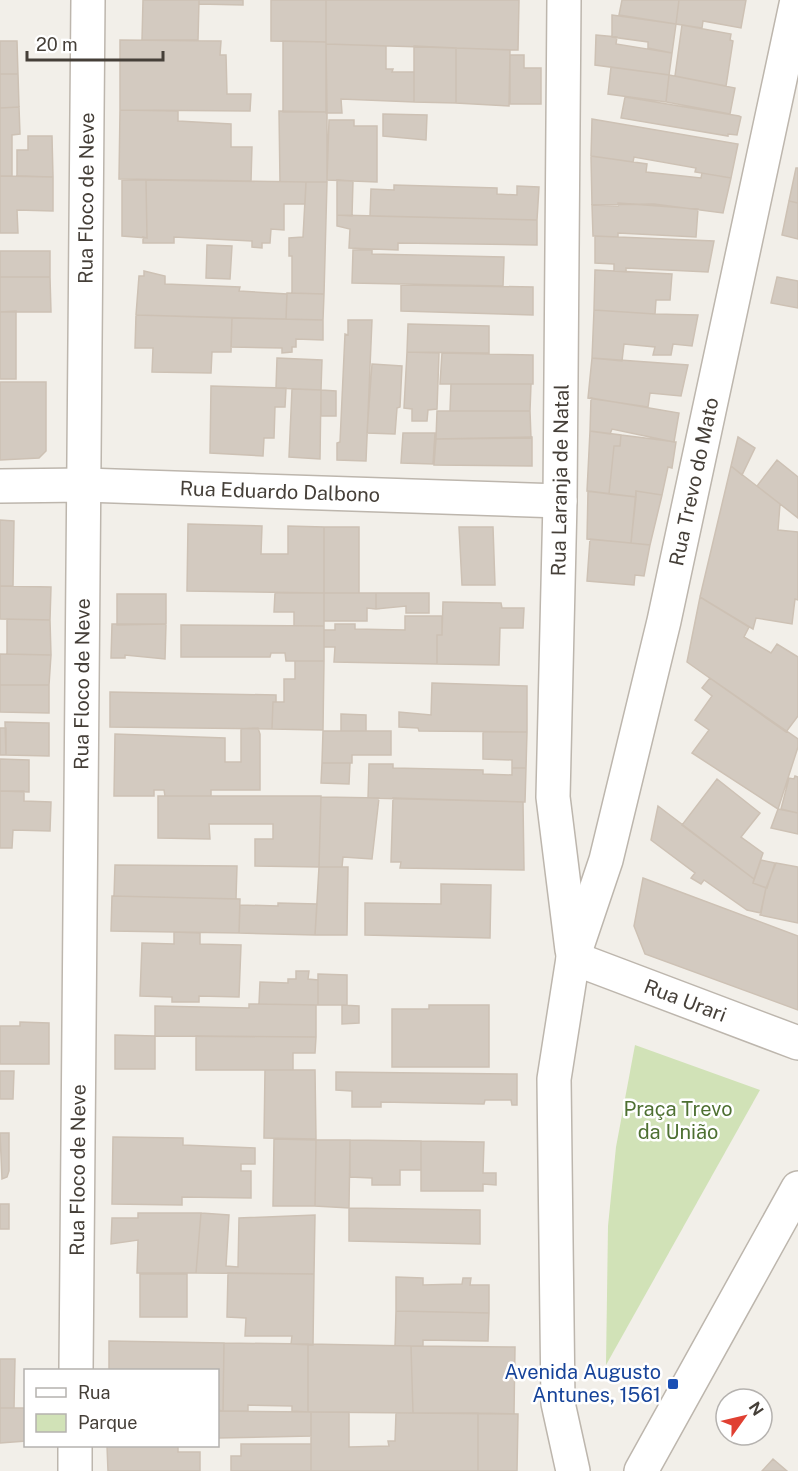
<svg xmlns="http://www.w3.org/2000/svg" width="798" height="1471" font-family="'Public Sans',sans-serif">
	<style>
		.green { fill: #d1e2b7 }
		.building { fill: #d3cac0; stroke: #cdc1b4; stroke-width: 1.5 }
		.lines { fill: none; stroke-linecap: round; stroke-linejoin: round }
		.street-casing { stroke: #bdb6ad; stroke-width: 36 }
		.street { stroke: #fff; stroke-width: 33 }
		.transit-dot { fill: #1a4fb4; stroke: #fff; stroke-width: 2 }
		.labels { text-anchor: middle; dominant-baseline: central; stroke-width: 5; stroke-linejoin: round; paint-order: stroke }
		.street-label { font-size: 20px; fill: #453f38; stroke: #fff }
		.park-label { font-size: 20px; fill: #4e7032; stroke: #fff }
		.transit-label { font-size: 20px; fill: #164399; stroke: #fff; text-anchor: end }
	</style>
	<rect width="100%" height="100%" fill="#f2efe9"/>
	<path class="green" d="M635,1045l125,45 -154,275 2,-139 8,-79z"/>
	<path class="building" d="M143,0h56l-1,40h-56z
		M199,0h44v5l-44,-1z
		M271,0h55v42l-55,-1z
		M326,0h193l-1,50 -192,-6z
		M622,0h57l-3,24 -57,-9z
		M679,0h67l-5,28 -38,-7 -1,7 -26,-4z
		M612,15l64,9 -4,29 -24,-5v-6l-36,-5z
		M682,25l49,9 -1,6 3,1 -7,45 -51,-10z
		M596,35l21,2 -1,7 56,9 -3,22 -74,-10z
		M120,40l101,1 -1,14h6l1,39h24l-1,17 -130,-1z
		M0,41h17l1,33h-18z
		M283,41l43,1 1,70h-44z
		M326,44l60,2v23h7l-1,3h22v30l-73,-3 1,14h-16z
		M414,46l42,2v55l-42,-1z
		M456,48l54,2 -1,56 -53,-3z
		M510,55h14v13h17v36h-31z
		M611,67l58,8 -3,27 -58,-8z
		M0,74h18l1,33 -19,1z
		M669,75l66,13 -5,26 -64,-12z
		M625,97l114,19 2,1 -4,18 -9,-1v2l-107,-18z
		M19,107l1,27 -8,1v41h-12v-68z
		M120,110l58,1v10l53,3v23h21l-1,34 -132,-2z
		M279,111l48,1v70h-47z
		M383,114l44,1 -1,25 -43,-4z
		M592,119l146,25 -7,34 -36,-6 1,-4 -62,-11 -1,5 -42,-6z
		M329,120h25v6h23v56l-50,-2z
		M28,136h24l1,41 -36,-1v-26h11z
		M591,156l56,8 -1,8 55,6 1,-5 29,5 -8,35 -69,-9 -62,1z
		M796,168h2v35l-9,-2z
		M0,176l53,1v34l-36,-1 1,23h-18z
		M122,180h24l1,58 -25,-2z
		M146,180l160,2 -1,22h-21v26l-13,-1 -1,14h-8v5l-10,-1v-6l-78,-4v6h-31v-6l4,1z
		M337,180l16,1 -1,35 -15,-1z
		M306,182h21l-3,112 -32,-1v-37h-3v-18l14,-1z
		M394,185l103,3v6l20,1v-9l22,1 -2,33 -167,-4 1,-27 23,1z
		M789,201l9,2v36l-16,-4z
		M618,203l80,6 -2,28 -78,-4v4l-25,-1 -1,-31 26,1z
		M337,215l200,5v25l-139,-2v7l-49,-2 1,-19 -13,-3z
		M595,236l23,1 96,4 -6,31 -82,-4v4l-12,-1v-7l-19,-1z
		M207,245l25,1 -2,33 -24,-1z
		M353,250h19v4l132,3 -1,29 -151,-3z
		M0,251h50v26h-50z
		M595,270l77,4 -2,26h-14l-1,14 -61,-4z
		M144,271l21,5v8l75,3 -1,4 48,3 -1,25 -150,-4 3,-39h5z
		M0,277h50l1,35h-51z
		M777,277l21,4v27l-27,-5z
		M401,285l132,2v28l-132,-4z
		M287,293l37,1 -1,26 -37,-1z
		M594,310l61,4 43,1 -6,31 -19,-2 -2,11h-18l2,-8 -31,-3 -2,17 -30,-3z
		M16,311v68h-16v-67z
		M136,315l96,3 -1,34h-19l-1,21 -59,-1 1,-24h-18z
		M232,318l91,2v20l-27,-1v8h-4v5l-10,1v-5l-51,-1z
		M348,320h24l-6,141 -29,-1v-17l3,-1 5,-108 3,1z
		M408,324l81,2v27l-82,-1z
		M407,352l32,1 -2,56 -9,1 -1,11h-15v-12l-8,-1z
		M442,353l91,2v29h-93z
		M277,358l45,2 -1,30 -45,-2z
		M592,358l96,7 -7,31 -31,-3 -2,14 -60,-9z
		M372,364l30,2 -2,41 -3,1 -2,26 -28,-1z
		M0,382h46v69l-7,7 -39,2z
		M451,384h80l-1,27h-80z
		M211,386l75,2 -1,19h-10l-1,31h-10l-1,18 -53,-3z
		M292,389l29,1 -1,69 -31,-2z
		M321,390l15,1v25h-15z
		M591,398l88,15 -5,29 -62,-13 -2,5 -20,-3z
		M437,411h93l1,27 -95,1z
		M590,431l31,4 -1,11h-6l-5,48 -22,-3z
		M403,433h32l-2,31 -32,-1z
		M621,435l55,7 -4,26 -4,-1 -6,28 -26,-4v6l-27,-3 5,-48h6z
		M532,437v29l-98,-1 2,-26z
		M738,437l17,11 -13,27 -11,-9z
		M777,460l21,17v41l-41,-32z
		M731,466l49,38 -2,26 20,2v68l-3,-1 -3,25 -36,-6 -3,11 -53,-32z
		M588,491l48,6 -5,46 -44,-4z
		M636,491l26,4 -12,50 -19,-2z
		M0,520l14,1 -1,65h-13z
		M188,524l74,2 -1,28h27v-28l36,1v66l-137,-2z
		M324,527h35v66h-35z
		M459,527h34l2,58h-33z
		M590,539l60,6 -6,31 -9,-1 -1,10 -47,-4z
		M0,586l51,1 -1,33 -50,-1z
		M275,593h49v33h-30v-14h-20z
		M324,593h52v16l-9,-1v13h-43z
		M376,593h53v20h-23v-7l-30,3z
		M117,594h49v30l-49,1z
		M700,597l49,30 -5,10 27,16 6,-9 21,13v59l-12,16 -99,-70z
		M443,602l58,1 1,5h22l-1,20h-23l-1,37 -62,-1v-29h5z
		M405,616h37v19h-5v29l-103,-2 1,-15h-11v-17h11v-6h20v5l50,1z
		M7,619l43,1 1,35 -44,-1z
		M112,624h54l-1,35 -40,-4v3h-14z
		M181,625l143,1v35h-38l-1,-8h-14l-1,4h-89z
		M0,654l51,1 -2,30h-49z
		M295,661h29l-1,69 -51,-1 1,-27h11v-23h11z
		M710,678l88,61v8l-20,62 -86,-56 17,-23 -14,-10 17,-24 -10,-8z
		M432,683l95,3v46l-108,-1 -1,-3 -19,-1v-15l32,3z
		M0,685h49v28l-49,-1z
		M110,692l166,3v7h-3l-1,27 -162,-2z
		M341,714l25,1v16h-25z
		M5,722l44,1v33l-43,-1z
		M0,728h6v27h-6z
		M258,728l2,6v56h-49v6h-46l-1,-6h-10v6h-40l1,-62 110,4v24h16v-33z
		M323,731h68v24h-39v8h-30z
		M483,732h44l-1,36h-14v-8l-29,-1z
		M0,759l29,1v32l-29,-1z
		M322,763h28l-1,21 -28,-1z
		M369,764h24v4l90,2v4l29,1v-7h14l-1,34 -157,-4z
		M795,776l3,1v36l-17,-4 8,-31 5,1z
		M717,779l43,34 -19,24 22,16 -9,26 -72,-54z
		M0,791h24v10l27,1 -1,29 -37,-1 -1,18h-12z
		M158,796h163l-2,71 -64,-1v-27h18v-15h-64l1,15 -52,-1z
		M321,797l58,1 -7,61 -29,-2 -1,10h-23z
		M393,798l130,4 1,68 -124,-2 1,-6h-10z
		M658,806l96,73 -1,4 13,5 -5,25 -14,-3 -43,-30 -3,4 -10,-6 4,-5 -44,-33z
		M778,809l20,4v21l-27,-6z
		M761,860l14,3 -8,25 -14,-5z
		M776,863l22,4v56l-38,-8 6,-27z
		M115,865l122,1 -1,33 -122,-3z
		M319,867h29l-1,68h-32z
		M643,878l155,58v74l-153,-56 -11,-28z
		M441,884l50,1 -1,53 -125,-3v-32l76,1z
		M112,896l128,3 -1,34 -128,-2z
		M278,903l39,1 -2,31 -76,-2 1,-28 38,1z
		M174,932l26,1v11l41,1 -2,52 -40,-1v6h-27v-5l-32,-1 2,-53 32,1z
		M296,971h13l-1,8 10,1v25l-59,-1 1,-22 28,1v-4h8z
		M318,974l29,1v30h-29z
		M249,1004l67,1v32l-161,-1v-30l94,2z
		M342,1005l17,1v17l-17,1z
		M429,1005h60v62h-97v-58h37z
		M20,1022l29,1v41h-49v-38h20z
		M115,1035l40,1v33h-40z
		M196,1036l120,1 -1,16h-22v17h-97z
		M265,1070h50l1,69 -52,-1z
		M0,1071h14l-1,28h-13z
		M336,1072l181,2v31h-5l-1,-5h-26l-1,4 -103,-2v5h-29v-16l-16,-1z
		M0,1133h9v38l-2,6 -5,2z
		M113,1137l70,1v7l72,3v16h-14v7h10v27l-69,-1v8l-70,-1z
		M274,1139l42,1 -1,66h-42z
		M316,1140h34l-1,68 -34,-2z
		M350,1140l71,1v29h-21v15h-28v-7l-22,-1z
		M421,1141l63,1 -1,31h13v12l-13,-1v7h-62z
		M0,1204h9v25h-9z
		M349,1208l131,2v34l-131,-3z
		M138,1213h63l-5,60h-59l1,-33 -27,4 1,-26h26z
		M201,1213l28,2 -3,51 12,1 1,-49 76,-3 -1,59 -118,-1z
		M228,1273l86,1 -1,71 -22,-1 1,-8h-47l1,-18 -19,-1z
		M140,1274h47v43h-47z
		M396,1277l27,1v7l39,-1 1,-6h8l-1,7h19v28l-93,-2z
		M396,1311l93,2 -1,28 -65,-1v6h-28z
		M109,1341l115,2 -1,68 -5,-1v-40h-109z
		M224,1343l84,1v68l-16,-1v-5l-44,-1v6h-25z
		M308,1344l103,2 2,67 -105,-1z
		M411,1346l104,1 -1,67 -101,-1z
		M0,1359h15l-1,49h-14z
		M0,1408h26v33l-26,2z
		M218,1411l93,1v24l-93,2z
		M311,1412h38v35l40,-1 -1,-5h7l1,-28h82v58h-167z
		M478,1413l40,1 -1,57h-39z
		M241,1444h70v27h-80v-15h10z
		M107,1446h71v6h22v19h-92z
		M773,1459l14,12h-25z"/>
	<g class="lines">
		<g class="street-casing">
			<g id="street">
				<path d="M564,0l-4,501 -7,296 19,153"/>
				<path id="s1" d="M0,486l85,-1 475,16"/>
				<path id="s2" d="M573,958l225,85"/>
				<path id="s3" d="M76,1370l12,-1370"/>
				<path d="M75,1471v-25"/>
				<path id="s4" d="M573,1471l-15,-68 -4,-324 19,-121 33,-98 58,-239 133,-621"/>
				<path d="M641,1471l157,-283"/>
			</g>
		</g>
		<use href="#street" class="street"/>
	</g>
	<rect class="transit-dot" x="667" y="1378" width="12" height="12" rx="3"/>
	<g class="labels">
		<g class="street-label">
			<text stroke="none"><textPath href="#s3" startOffset="1172">Rua Floco de Neve</textPath></text>
			<text transform="translate(560 480) rotate(-89)">Rua Laranja de Natal</text>
			<text stroke="none"><textPath href="#s4" startOffset="1008">Rua Trevo do Mato</textPath></text>
			<text stroke="none"><textPath href="#s1" startOffset="280">Rua Eduardo Dalbono</textPath></text>
			<text stroke="none"><textPath href="#s3" startOffset="686">Rua Floco de Neve</textPath></text>
			<text stroke="none"><textPath href="#s2" startOffset="120">Rua Urari</textPath></text>
			<text stroke="none"><textPath href="#s3" startOffset="200">Rua Floco de Neve</textPath></text>
		</g>
		<g class="park-label">
			<text x="678" y="1109">Praça Trevo<tspan x="678" dy="23">da União</tspan></text>
		</g>
		<g class="transit-label">
			<text x="661" y="1372">Avenida Augusto<tspan x="661" dy="23">Antunes, 1561</tspan></text>
		</g>
	</g>
	<rect x="24" y="1369" width="195" height="78" fill="#ffffff" stroke="#b5b2af" stroke-width="1.5"/>
	<rect x="36" y="1388" width="30" height="9" fill="#ffffff" stroke="#b5b2af" stroke-width="1.5"/>
	<text x="78" y="1399" font-size="18" fill="#453f38">Rua</text>
	<rect x="36" y="1414" width="30" height="18" fill="#d1e2b7" stroke="#b5b2af" stroke-width="1.5"/>
	<text x="78" y="1429" font-size="18" fill="#453f38">Parque</text>
	<g transform="translate(744 1417) rotate(56)"><circle r="28" fill="#ffffff" stroke="#b5b2af" stroke-width="1.5"/>
	<path d="M0-4.5L10 22L0 15L-10 22Z" fill="#e04032"/>
	<text y="-9" font-size="16" font-weight="bold" text-anchor="middle" fill="#453f38">N</text>
	</g>
	<path d="M27 51v9h136v-9" fill="none" stroke="#453f38" stroke-width="3"/>
	<text x="36" y="51" font-size="18" fill="#453f38" stroke="#ffffff" stroke-width="4.5" paint-order="stroke">20 m</text>
</svg>
